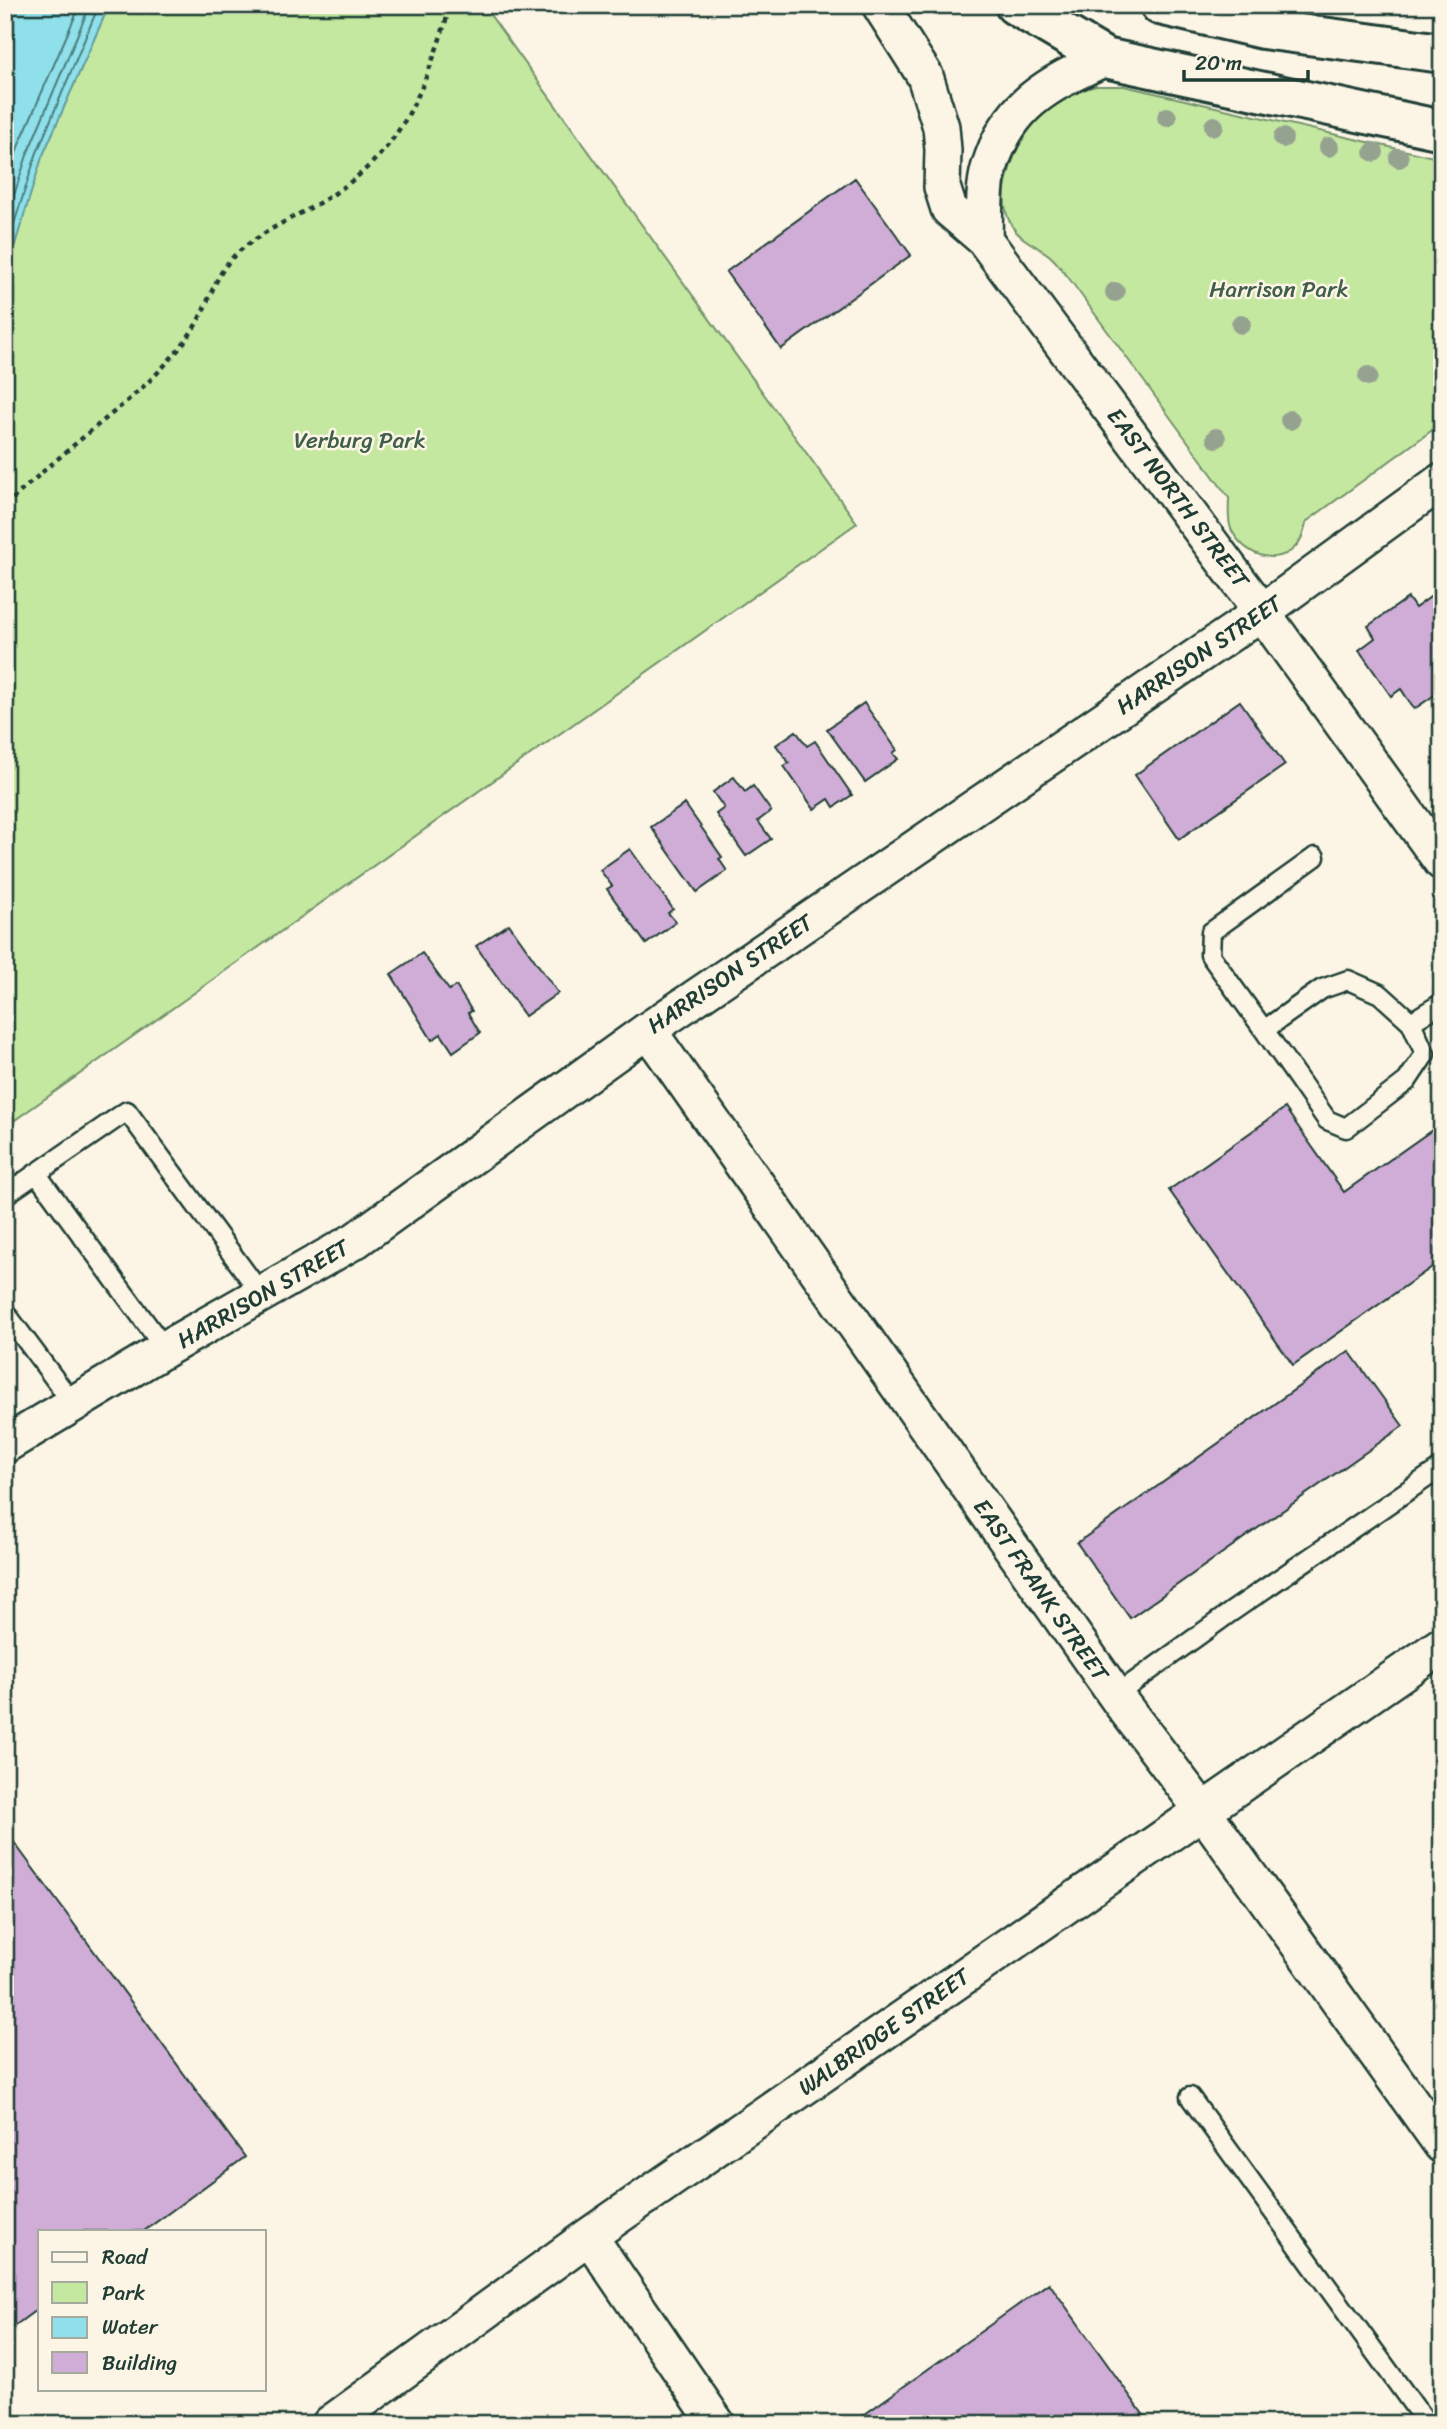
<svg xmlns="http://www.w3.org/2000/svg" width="1447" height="2429" font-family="Sriracha,sans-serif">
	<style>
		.green { fill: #c5e8a1; stroke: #72926a; stroke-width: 2 }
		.water { fill: #8fe0eb; stroke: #629fa2; stroke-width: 2 }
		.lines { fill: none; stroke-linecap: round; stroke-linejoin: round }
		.shore { stroke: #4c7e7d; stroke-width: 2 }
		.building { fill: #d0add7; stroke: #1f3d34; stroke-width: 2 }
		.lane-casing { stroke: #1f3d34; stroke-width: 23 }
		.street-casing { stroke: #1f3d34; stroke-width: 40 }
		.secondary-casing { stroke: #1f3d34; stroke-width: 44 }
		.path { stroke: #1f3d34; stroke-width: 4.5; stroke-dasharray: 5 5; stroke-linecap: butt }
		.lane { stroke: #fcf5e5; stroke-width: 18 }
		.street { stroke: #fcf5e5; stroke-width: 35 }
		.secondary { stroke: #fcf5e5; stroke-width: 38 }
		.tree { fill: #95a290 }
		.labels { text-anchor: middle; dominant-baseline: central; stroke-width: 5; stroke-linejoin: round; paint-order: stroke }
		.park-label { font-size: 23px; fill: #405f4a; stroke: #fcf5e5 }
		.street-label { font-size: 23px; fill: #1f3d34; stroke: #fcf5e5 }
	</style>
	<rect width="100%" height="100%" fill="#fcf5e5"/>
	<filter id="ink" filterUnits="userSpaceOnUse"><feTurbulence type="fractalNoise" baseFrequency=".0143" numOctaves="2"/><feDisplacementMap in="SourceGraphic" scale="14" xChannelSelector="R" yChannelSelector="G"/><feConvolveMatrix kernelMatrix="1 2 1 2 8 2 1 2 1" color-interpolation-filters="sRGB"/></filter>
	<g filter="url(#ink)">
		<path class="green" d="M106,5h377l374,518 -852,604v-851l37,-119 64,-145z
			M1096,86h28l318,73v264l-136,99c-6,46 -55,44 -74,9 -5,-9 -3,-23 -3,-33l-161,-221c-6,-7 -11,-15 -18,-21 -12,-10 -30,-16 -38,-30 -9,-15 -9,-31 -5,-47 11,-47 42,-81 89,-93z"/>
		<path class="water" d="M5,5h101v7l-64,145 -37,119z"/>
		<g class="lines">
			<path class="shore" d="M5,188l13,-41 62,-142
				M5,223l23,-71 62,-147
				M5,252l31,-97 63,-150"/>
		</g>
		<path class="building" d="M855,178l56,77 -130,94 -55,-77z
			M1433,595l9,12v83l-28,19 -13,-20 -10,7 -32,-46 16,-12 -7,-12 40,-28 7,10z
			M1240,701l45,64 -106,74 -44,-64z
			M864,703l33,47 -4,3 5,6 -33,23 -38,-53z
			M796,731l11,15 8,-5 37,54 -18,12 -5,-8 -15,10 -30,-43 5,-3 -13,-18z
			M734,777l11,15 8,-6 18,25 -13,10 13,18 -25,17 -30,-42 8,-6 -11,-16z
			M685,804l37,53 -3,2 8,12 -30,21 -46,-65z
			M630,849l43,60 -5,4 8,9 -30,22 -39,-55 5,-3 -12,-16z
			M509,924l49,69 -33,23 -49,-70z
			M422,953l27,37 7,-4 16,25 -4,2 12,20 -27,19 -12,-18 -9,6 -41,-66z
			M1285,1108l59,84 98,-69v137l-149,105 -124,-175z
			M1349,1351l54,75 -273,192 -53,-75z
			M5,1830l240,327 -101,74h-104v76l-35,26z
			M1049,2283l101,141h-299z"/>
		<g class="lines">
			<g class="lane-casing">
				<path id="lane" d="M1315,857l-104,75 -1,23 54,75 58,-41 26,-9 32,14 31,28 31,-19
					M1264,1030l63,90 19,8 61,-47 18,-27 -14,-32
					M36,1173l129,176
					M5,1195l122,-84 135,184
					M5,1312l69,93
					M1116,1695l115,-83 211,-145
					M1190,2097l237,327"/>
			</g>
			<g class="street-casing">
				<path id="street" d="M880,5l45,71 16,51 2,23 -1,37 7,22 35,30 278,373 180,250
					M984,239c1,-22 -1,-49 5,-70 19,-66 59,-84 116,-111
					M648,1030l473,673 82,108 239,334
					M5,1445l160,-96 191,-109 292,-210 614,-418 180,-131
					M589,2236l128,188
					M330,2424l259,-188 853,-591"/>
			</g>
			<g class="secondary-casing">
				<path id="secondary" d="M1015,5l90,53 337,72
					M1160,5l103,24 179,24"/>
			</g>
			<path class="path" d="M5,506c29,-27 58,-52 88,-77 27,-22 55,-44 78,-71 12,-13 22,-27 30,-43 10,-20 17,-44 34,-60 29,-27 70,-41 103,-64 70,-48 88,-109 113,-186"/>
			<use href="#lane" class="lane"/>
			<use href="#street" class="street"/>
			<use href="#secondary" class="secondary"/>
		</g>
		<g class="tree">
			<circle cx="1167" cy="117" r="10"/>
			<circle cx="1214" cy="126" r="10"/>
			<circle cx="1283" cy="138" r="10"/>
			<circle cx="1329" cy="147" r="10"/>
			<circle cx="1374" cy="152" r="10"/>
			<circle cx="1399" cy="158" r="10"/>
			<circle cx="1115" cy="292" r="10"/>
			<circle cx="1241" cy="324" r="10"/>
			<circle cx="1368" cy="376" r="10"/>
			<circle cx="1290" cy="420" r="10"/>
			<circle cx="1216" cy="438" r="10"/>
		</g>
	</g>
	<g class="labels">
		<g class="park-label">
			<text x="1279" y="289">Harrison Park</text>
			<text x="360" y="440">Verburg Park</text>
		</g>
		<g class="street-label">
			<text transform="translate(1178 498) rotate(53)">EAST NORTH STREET</text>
			<text transform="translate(1199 655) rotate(-34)">HARRISON STREET</text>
			<text transform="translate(730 974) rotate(-34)">HARRISON STREET</text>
			<text transform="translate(263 1294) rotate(-30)">HARRISON STREET</text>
			<text transform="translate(1041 1590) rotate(55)">EAST FRANK STREET</text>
			<text transform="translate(884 2032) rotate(-35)">WALBRIDGE STREET</text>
		</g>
	</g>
	<rect width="1447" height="2429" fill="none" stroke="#fcf5e5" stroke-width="28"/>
	<rect x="14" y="14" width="1419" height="2401" fill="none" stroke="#1f3d34" stroke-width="2.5" filter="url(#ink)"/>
	<rect x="38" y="2230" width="228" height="161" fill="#fcf5e5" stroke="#a4ab9e" stroke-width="2"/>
	<rect x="52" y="2252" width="35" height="10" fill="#fcf5e5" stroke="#a4ab9e" stroke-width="2"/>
	<text x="102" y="2264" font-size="21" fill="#1f3d34">Road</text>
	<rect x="52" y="2282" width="35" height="21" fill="#c5e8a1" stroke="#a4ab9e" stroke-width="2"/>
	<text x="102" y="2300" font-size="21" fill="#1f3d34">Park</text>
	<rect x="52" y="2317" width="35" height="21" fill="#8fe0eb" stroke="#a4ab9e" stroke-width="2"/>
	<text x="102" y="2334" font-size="21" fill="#1f3d34">Water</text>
	<rect x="52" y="2352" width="35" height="21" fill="#d0add7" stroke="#a4ab9e" stroke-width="2"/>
	<text x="102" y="2370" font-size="21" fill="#1f3d34">Building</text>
	<path d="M1184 70v10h124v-10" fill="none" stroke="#1f3d34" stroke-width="3.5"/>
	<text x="1195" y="70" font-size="21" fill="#1f3d34" stroke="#fcf5e5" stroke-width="5" paint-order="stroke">20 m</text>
</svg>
